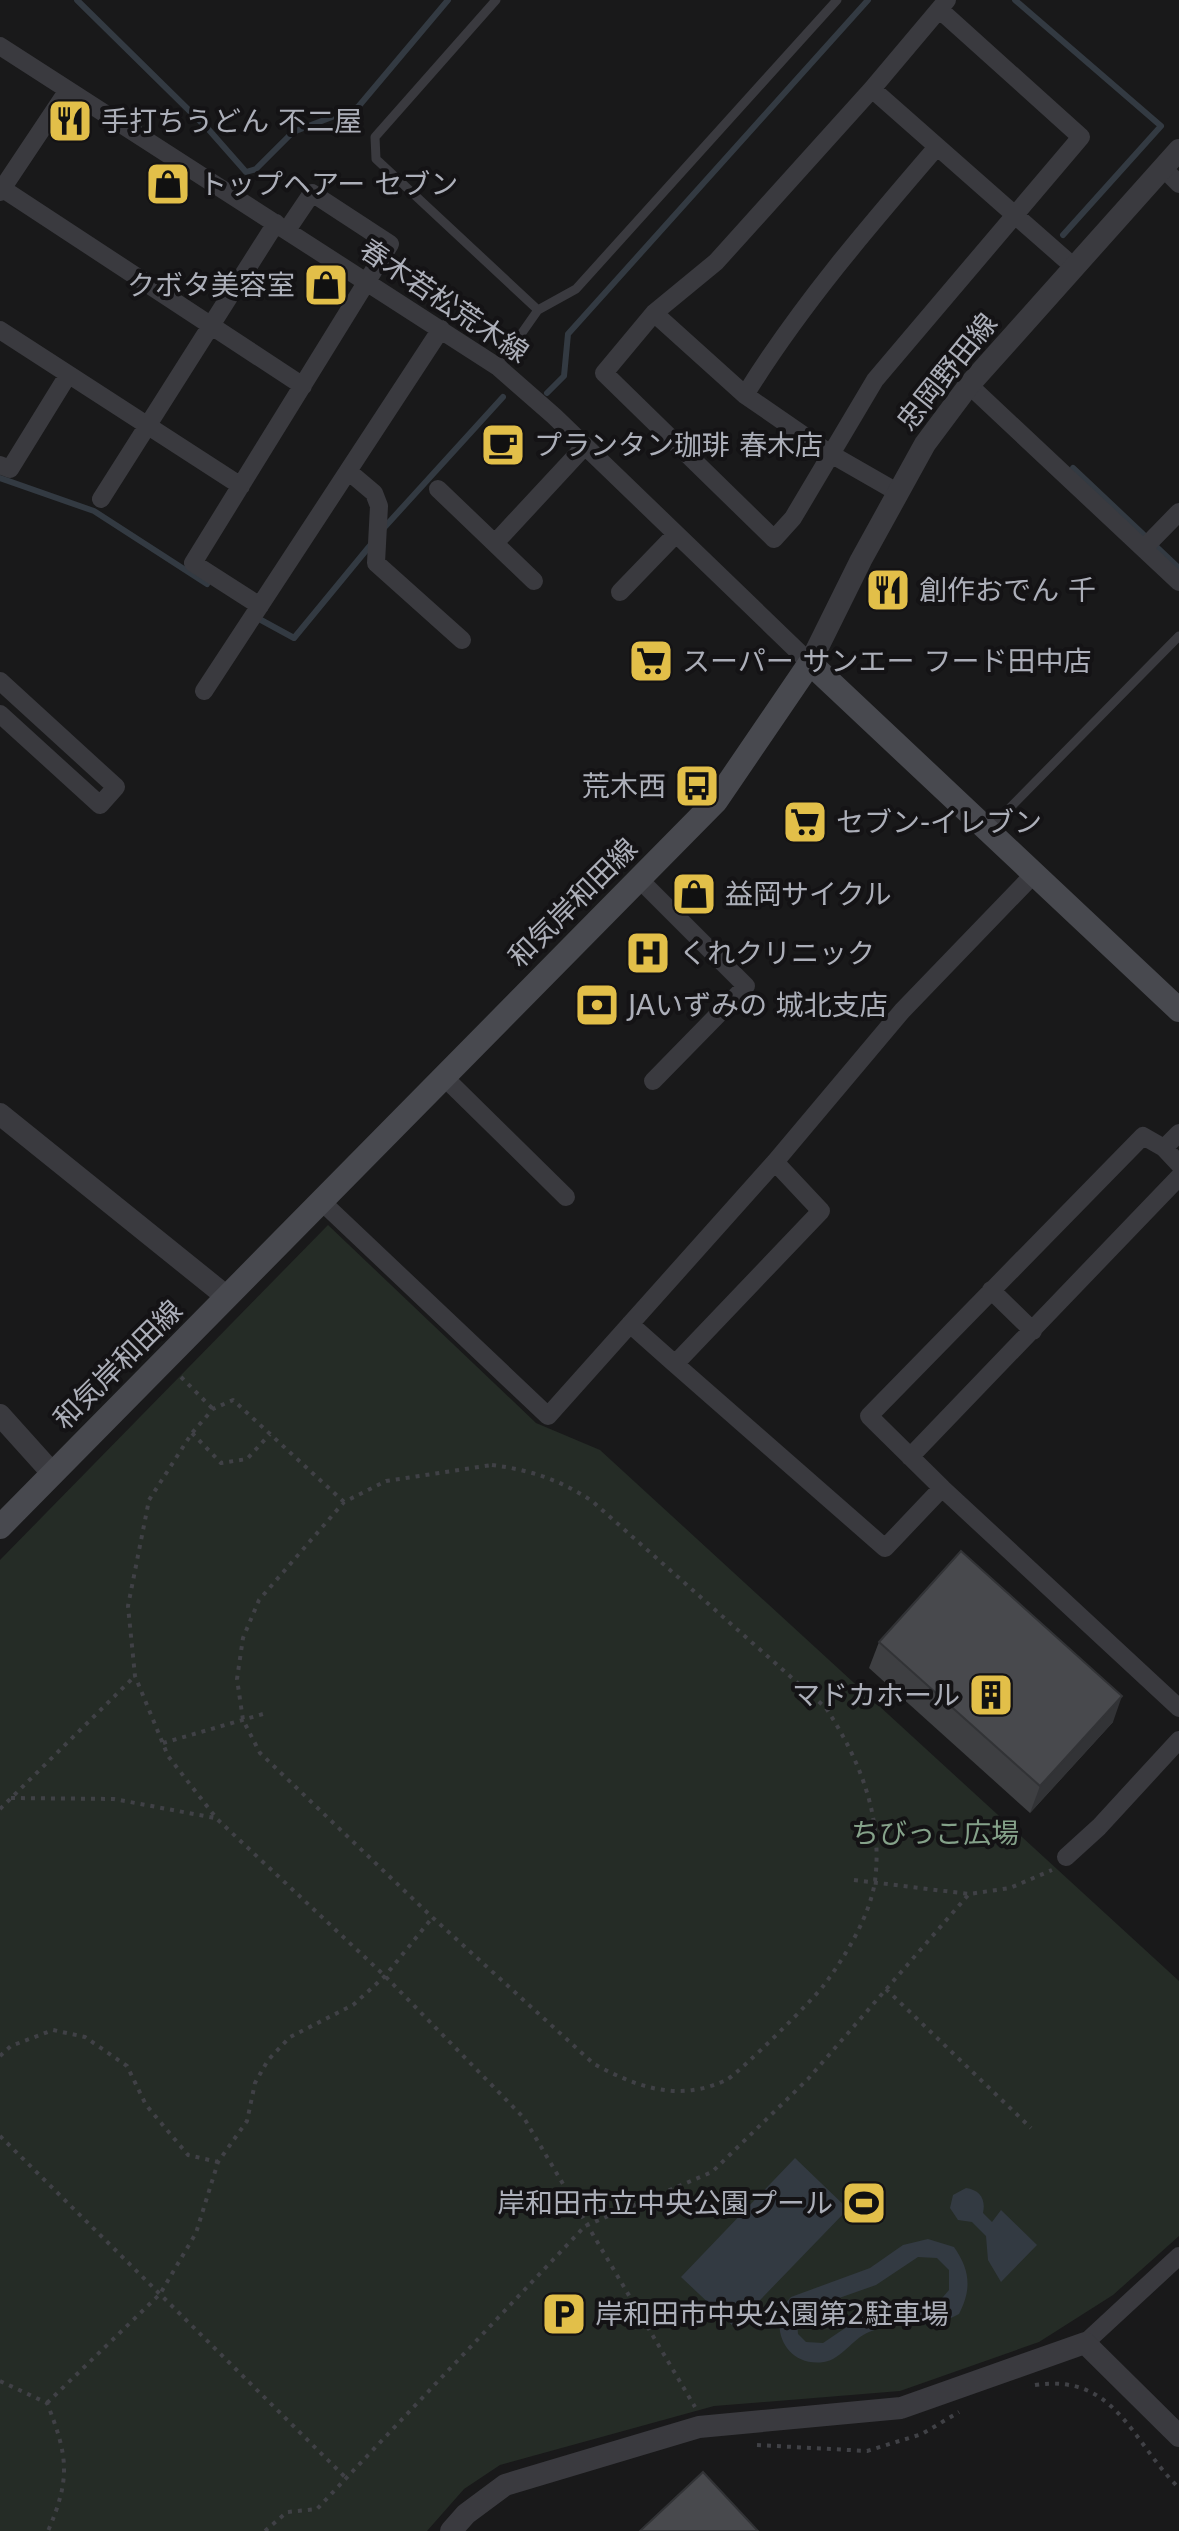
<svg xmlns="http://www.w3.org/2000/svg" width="1179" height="2531" font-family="'DejaVu Sans','Noto Sans JP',sans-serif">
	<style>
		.green { fill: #252c26 }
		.water { fill: #333a42; fill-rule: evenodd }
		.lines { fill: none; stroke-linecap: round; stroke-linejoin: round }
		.stream { stroke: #333a42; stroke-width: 6 }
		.path { stroke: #404146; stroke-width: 4; stroke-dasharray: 4 6; stroke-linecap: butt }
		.service { stroke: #3a3a3f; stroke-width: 9 }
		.minor { stroke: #3a3a3f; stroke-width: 18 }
		.tertiary { stroke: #3a3a3f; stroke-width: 22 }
		.secondary { stroke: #48494f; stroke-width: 24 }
		.wall { fill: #3e3f42 }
		.shaded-wall { fill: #323336 }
		.building { fill: #48494d; stroke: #323336; stroke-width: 2 }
		.labels { text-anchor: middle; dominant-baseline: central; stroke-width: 8; stroke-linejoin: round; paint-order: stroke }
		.poi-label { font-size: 28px; fill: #acafb9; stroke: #141315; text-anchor: start }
		.street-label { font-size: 28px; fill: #acafb9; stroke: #141315 }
		.park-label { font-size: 28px; fill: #85a28a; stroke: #141315 }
	</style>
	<rect width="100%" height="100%" fill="#19191a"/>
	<path class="green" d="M328,1225l208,198 64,27 579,531v255l-66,59 -74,47 -139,49 -186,15 -214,59 -36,24 -37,42h-427v-971z"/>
	<path class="water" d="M795,2158l53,51 -114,118 -53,-50z
		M966,2188c14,2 20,11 17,25l9,9 9,-12 36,35 -36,37 -13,-22 -2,-24 -14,-14 -14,-2 -8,-12 3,-13z
		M928,2239l26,8c16,23 18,42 5,67 -29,17 -60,6 -90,18 -17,7 -27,27 -45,30 -40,6 -58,-39 -33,-65l79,-29 33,-23zM918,2257l19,1 12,12v20l-12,14 -48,4 -26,8 -40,27 -17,-1 -8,-8 -1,-14 11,-11 68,-24z"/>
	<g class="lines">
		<path class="stream" d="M77,0l132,130 37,42 10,-3 37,-37 65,-25 90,-107
			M1015,0l146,126 -98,109
			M547,393l17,-17 4,-42 300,-334
			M1073,468l106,100
			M0,478l94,33 113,73
			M382,530l121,-133
			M261,620l33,18 79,-96"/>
		<path class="path" d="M181,1377l32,32
			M192,1433l29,30 26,-4 23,-25
			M492,1465c39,5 68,15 100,36l234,207c34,52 57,109 49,173 -5,35 -30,76 -51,104 -12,16 -80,83 -96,94 -9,5 -25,10 -35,11 -36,5 -69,-10 -99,-26l-162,-147 -172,-164 -17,-33 -6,-41 6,-41 16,-38 85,-98 42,-21z
			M344,1502l-111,-102 -20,9 -21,24 -43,67 -21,106 7,70 33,80 49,63 168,157 139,142 171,289
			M163,1743l100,-29
			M11,1798l103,1 101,19
			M0,1809l135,-133
			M854,1880l115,14
			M886,1989l145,139
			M0,2056l11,-10 42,-16 32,7 42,29 19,39 42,50 30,7
			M0,2136l346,342
			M0,2381l47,22c21,53 24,75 1,128
			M1035,2385c81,-12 96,56 144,103
			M47,2403l113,-109 36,-61 22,-71 29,-41 8,-38 13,-23 22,-23 63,-32 32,-29 47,-58
			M757,2445l110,6 55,-17 37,-22
			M265,2531l22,-19 30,-3 268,-283 127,-54 96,-93 161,-185 41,-6 42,-18"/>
		<path class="service" d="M496,0l-121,137 1,22 162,151
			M498,367l40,-57 38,-21 261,-289
			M989,829l190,-193"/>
		<path class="minor" d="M940,10l141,127 -206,243 -82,138 -19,21 -170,-166 50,-60 62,-51 156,-173 75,-89
			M0,46l498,321 56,49 256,247
			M872,89l202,178
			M1163,168l16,16
			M0,187l303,199
			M0,192l68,-102
			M654,313l91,82 84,58 68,39
			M0,330l241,156
			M969,385l210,197
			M745,395c55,-89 123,-168 191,-247
			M0,465l10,4 58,-94
			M348,471l26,22 5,13 -3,57 86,77
			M438,489l96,92
			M101,499l175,-276
			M495,543l90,-97
			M1144,548l35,-36
			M620,592l56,-58
			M260,606l-67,-43 197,-319 -78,-51 -25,37
			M0,681l116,106 -16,18 -100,-91
			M204,691l237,-362
			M639,879l107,107 -93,95
			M444,1077l122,120
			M1164,1148l15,-15
			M321,1201l227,215 227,-254 127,-151 133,-138
			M991,1290l42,41
			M630,1324l45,40 146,-153 -46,-49
			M675,1364l210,184 57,-60 237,220
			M910,1457l269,-280
			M942,1488l-73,-72 274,-280 21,12 15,16
			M1066,1857l33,-30 80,-87
			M1085,2343l94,-87"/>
		<path class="tertiary" d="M810,663l51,-103 64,-116 44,-59 210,-235
			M0,1114l227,183
			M0,1415l53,59
			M451,2531l15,-17 39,-29 194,-58 202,-19 184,-65 94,93"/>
		<path class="secondary" d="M0,1527l716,-726 94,-138 369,347"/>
	</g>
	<path class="wall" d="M879,1642l234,80 -83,91 -161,-145z"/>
	<path class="shaded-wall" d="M1122,1696l-9,26 -83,91 10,-27z"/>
	<path class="building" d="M961,1551l161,145 -82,90 -161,-144z
		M703,2472l55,59h-118z"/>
	<defs>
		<g id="restaurant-square" transform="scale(2.3)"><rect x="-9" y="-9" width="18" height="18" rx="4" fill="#e2bf49" stroke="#141315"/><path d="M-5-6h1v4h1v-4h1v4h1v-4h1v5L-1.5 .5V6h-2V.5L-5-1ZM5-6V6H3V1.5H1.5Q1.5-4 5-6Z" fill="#111"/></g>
		<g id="shop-square" transform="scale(2.3)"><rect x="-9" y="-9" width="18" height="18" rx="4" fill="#e2bf49" stroke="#141315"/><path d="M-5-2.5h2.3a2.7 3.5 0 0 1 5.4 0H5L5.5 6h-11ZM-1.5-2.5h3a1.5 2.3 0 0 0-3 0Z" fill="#111"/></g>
		<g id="cafe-square" transform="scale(2.3)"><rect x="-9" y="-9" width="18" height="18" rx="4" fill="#e2bf49" stroke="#141315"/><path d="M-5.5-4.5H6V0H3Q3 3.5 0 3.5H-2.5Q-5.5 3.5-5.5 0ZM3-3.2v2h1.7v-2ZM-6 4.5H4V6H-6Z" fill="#111"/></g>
		<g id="supermarket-square" transform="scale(2.3)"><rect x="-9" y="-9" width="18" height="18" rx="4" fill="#e2bf49" stroke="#141315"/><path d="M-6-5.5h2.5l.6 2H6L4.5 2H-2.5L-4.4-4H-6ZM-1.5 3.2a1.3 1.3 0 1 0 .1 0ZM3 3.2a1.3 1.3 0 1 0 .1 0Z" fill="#111"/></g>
		<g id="bus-square" transform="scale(2.3)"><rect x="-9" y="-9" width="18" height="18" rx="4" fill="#e2bf49" stroke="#141315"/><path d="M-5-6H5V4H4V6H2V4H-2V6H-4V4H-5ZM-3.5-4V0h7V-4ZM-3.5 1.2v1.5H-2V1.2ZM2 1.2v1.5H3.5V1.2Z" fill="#111"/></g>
		<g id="hospital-square" transform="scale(2.3)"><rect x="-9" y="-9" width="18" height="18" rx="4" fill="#e2bf49" stroke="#141315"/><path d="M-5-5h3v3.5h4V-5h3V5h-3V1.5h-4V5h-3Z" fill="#111"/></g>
		<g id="bank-square" transform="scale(2.3)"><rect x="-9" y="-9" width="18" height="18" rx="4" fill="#e2bf49" stroke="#141315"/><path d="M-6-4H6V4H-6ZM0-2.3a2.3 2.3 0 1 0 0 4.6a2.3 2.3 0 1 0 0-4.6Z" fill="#111"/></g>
		<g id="building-square" transform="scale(2.3)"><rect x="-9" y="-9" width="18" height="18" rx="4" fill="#e2bf49" stroke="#141315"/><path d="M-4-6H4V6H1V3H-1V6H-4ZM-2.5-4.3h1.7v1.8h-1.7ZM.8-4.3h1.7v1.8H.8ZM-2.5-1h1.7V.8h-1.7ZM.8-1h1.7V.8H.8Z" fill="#111"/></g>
		<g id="stadium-square" transform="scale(2.3)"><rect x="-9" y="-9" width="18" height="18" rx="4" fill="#e2bf49" stroke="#141315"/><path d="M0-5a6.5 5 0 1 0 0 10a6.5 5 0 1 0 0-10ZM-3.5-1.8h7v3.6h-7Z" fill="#111"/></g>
		<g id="parking-square" transform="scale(2.3)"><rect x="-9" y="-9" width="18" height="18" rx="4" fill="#e2bf49" stroke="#141315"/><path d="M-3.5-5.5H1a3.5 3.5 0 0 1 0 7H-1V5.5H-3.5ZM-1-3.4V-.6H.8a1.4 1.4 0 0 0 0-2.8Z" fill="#111"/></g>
	</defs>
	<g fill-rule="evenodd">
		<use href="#restaurant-square" x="70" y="121"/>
		<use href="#shop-square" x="168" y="184"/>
		<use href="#shop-square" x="326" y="285"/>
		<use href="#cafe-square" x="503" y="445"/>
		<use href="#restaurant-square" x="888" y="590"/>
		<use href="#supermarket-square" x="651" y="661"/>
		<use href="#bus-square" x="697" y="786"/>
		<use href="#supermarket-square" x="805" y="822"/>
		<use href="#shop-square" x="694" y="894"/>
		<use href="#hospital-square" x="648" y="953"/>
		<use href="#bank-square" x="597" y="1005"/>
		<use href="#building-square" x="991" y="1695"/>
		<use href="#stadium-square" x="864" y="2203"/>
		<use href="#parking-square" x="564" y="2314"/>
	</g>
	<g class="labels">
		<g class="poi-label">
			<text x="101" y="121">手打ちうどん 不二屋</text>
			<text x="199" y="184">トップヘアー セブン</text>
			<text x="295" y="285" text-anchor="end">クボタ美容室</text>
			<text x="534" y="445">プランタン珈琲 春木店</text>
			<text x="919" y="590">創作おでん 千</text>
			<text x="682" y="661">スーパー サンエー フード田中店</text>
			<text x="666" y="786" text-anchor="end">荒木西</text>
			<text x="836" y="822">セブン-イレブン</text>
			<text x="725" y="894">益岡サイクル</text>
			<text x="679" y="953">くれクリニック</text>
			<text x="628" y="1005">JAいずみの 城北支店</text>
			<text x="960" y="1695" text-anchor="end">マドカホール</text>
			<text x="833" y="2203" text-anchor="end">岸和田市立中央公園プール</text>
			<text x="595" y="2314">岸和田市中央公園第2駐車場</text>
		</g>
		<g class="street-label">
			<text transform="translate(444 301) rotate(34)">春木若松荒木線</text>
			<text transform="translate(947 372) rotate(-51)">忠岡野田線</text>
			<text transform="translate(573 903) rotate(-45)">和気岸和田線</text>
			<text transform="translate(118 1365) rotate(-45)">和気岸和田線</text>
		</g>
		<g class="park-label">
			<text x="935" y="1833">ちびっこ広場</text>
		</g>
	</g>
</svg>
